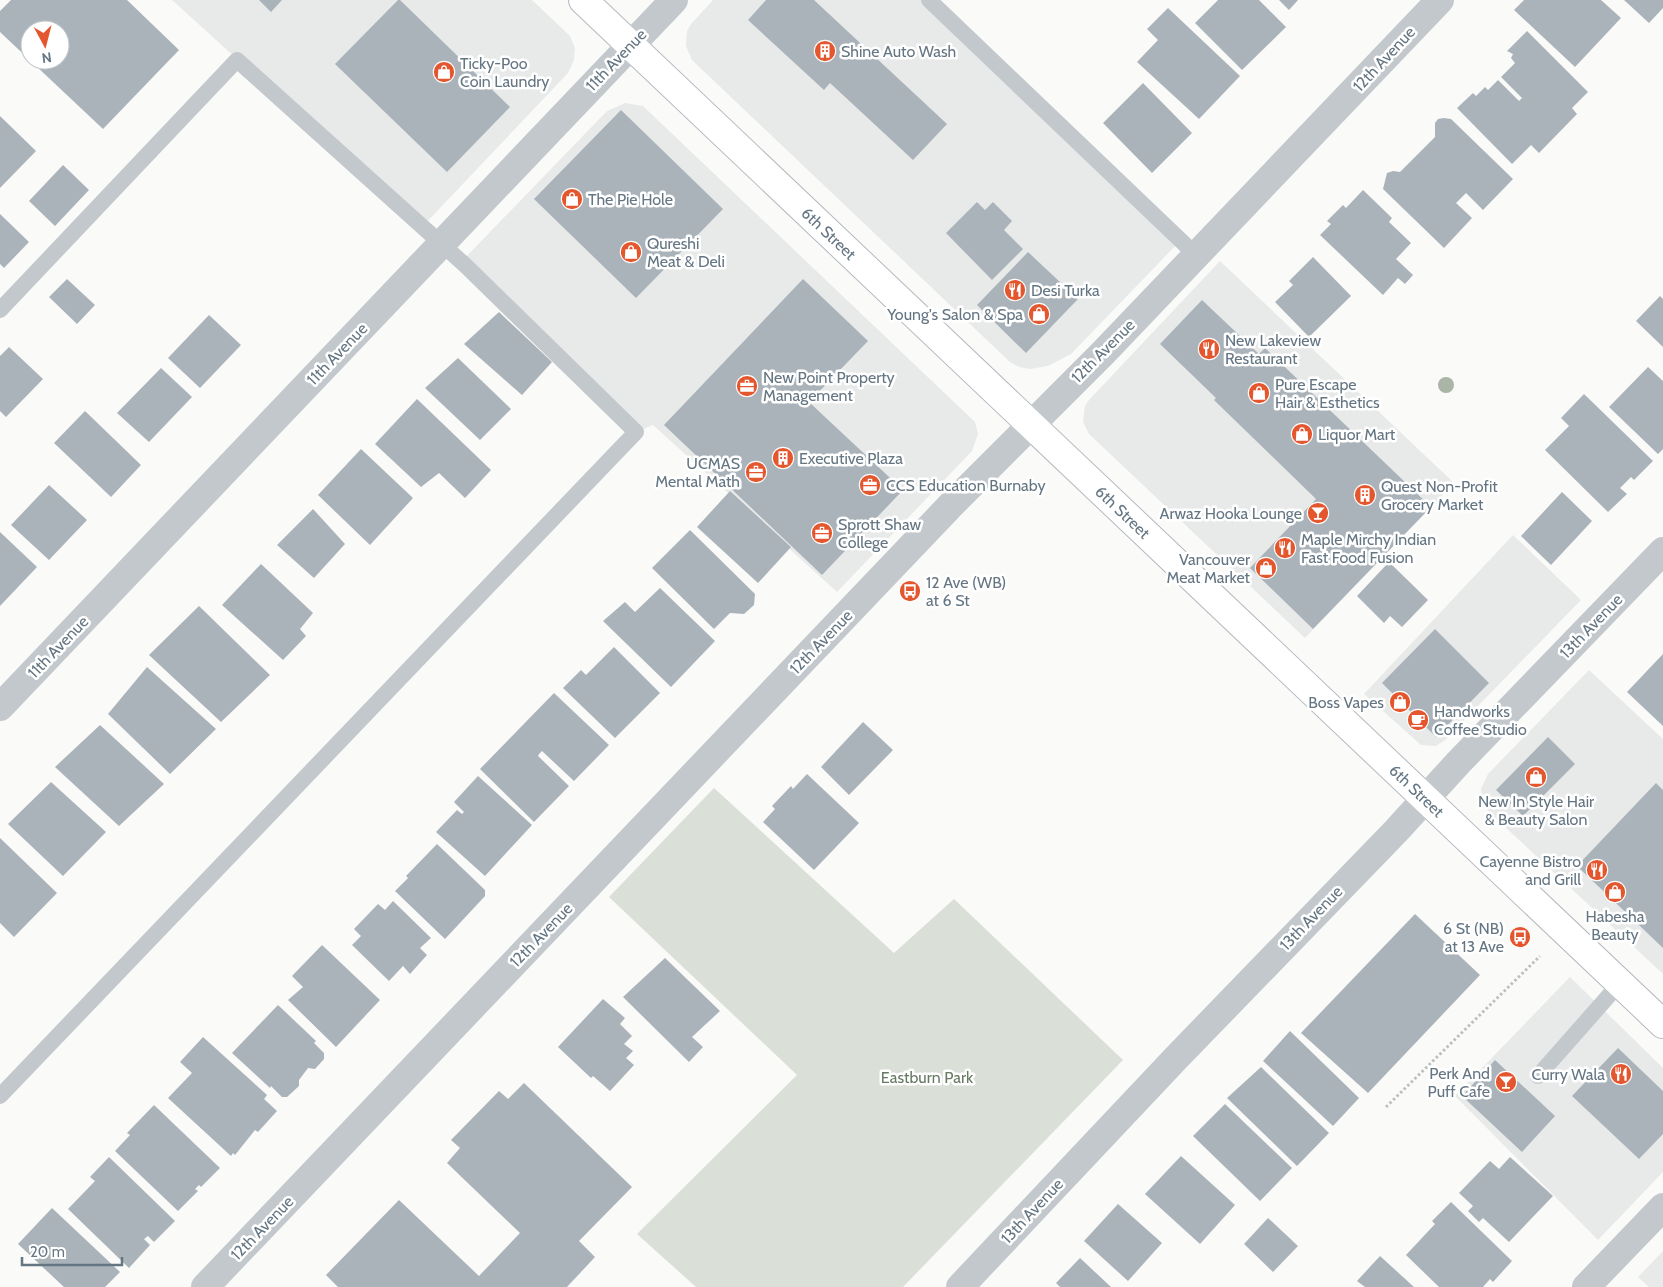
<svg xmlns="http://www.w3.org/2000/svg" width="1663" height="1287" font-family="Cabin,sans-serif">
	<style>
		.built { fill: #e8e9e9 }
		.green { fill: #dadfd7 }
		.building { fill: #aab3b9; fill-rule: evenodd }
		.lines { fill: none; stroke-linecap: round; stroke-linejoin: round }
		.secondary-casing { stroke: #b3babf; stroke-width: 30 }
		.path { stroke: #bbbfc2; stroke-width: 3; stroke-dasharray: 2.5 2.5; stroke-linecap: butt }
		.lane { stroke: #c3c8cc; stroke-width: 16 }
		.street { stroke: #c3c8cc; stroke-width: 28 }
		.secondary { stroke: #fff; stroke-width: 28 }
		.tree { fill: #aab4a7 }
		.labels { text-anchor: middle; dominant-baseline: central; stroke-width: 5; stroke-linejoin: round; paint-order: stroke }
		.poi-label { font-size: 16px; fill: #657683; stroke: #fff; text-anchor: start }
		.street-label { font-size: 16px; fill: #657683; stroke: #fff }
		.park-label { font-size: 16px; fill: #687a64; stroke: #fff }
	</style>
	<rect width="100%" height="100%" fill="#fafaf8"/>
	<path class="built" d="M172,0h360l38,36 5,12 -1,12 -6,13 -146,154z
		M713,0h216l252,240 -110,114 -23,12 -18,3 -11,-2 -9,-5 -318,-302 -6,-14 1,-15 4,-7z
		M625,103l18,3 332,316 3,12 -6,17 -135,141 -184,-167 -17,7 -175,-170 146,-151z
		M1220,261l234,222 -149,155 -216,-204 -6,-12 2,-16 4,-6z
		M1513,535l68,65 -136,140 -9,6 -15,-1 -57,-51z
		M1589,670l74,69v235l-175,-163 -6,-10 -1,-12 7,-15z
		M1570,977l93,91v104l-65,68 -143,-144z
		M1663,1251v36h-14l-11,-10z"/>
	<path class="green" d="M714,788l180,165 60,-54 169,161 -220,227h-207l-59,-53 160,-159 -188,-178z"/>
	<path class="building" d="M11,0h116l52,50 -76,79 -103,-97v-21zM30,30h30v30h-30z
		M259,0h23l-11,12z
		M398,0h2l110,107 -63,65 -112,-108z
		M766,0h48l133,124 -34,36 -83,-77 -6,7 -76,-70z
		M1218,0h41l27,27 -44,43 -47,-47z
		M1279,0h19l-9,10z
		M1524,0h77l20,18 -46,49 -61,-57z
		M1624,0h39v8l-14,15z
		M1168,8l72,68 -41,43 -62,-57 21,-22 -11,-11z
		M1527,31l61,61 -16,16 5,6 -38,39 -8,-8 -19,19 -55,-56 16,-15 3,3 9,-9 3,3 10,-10 21,21 3,-3 -21,-21 14,-14 -4,-5 2,-4 -6,-3z
		M1143,83l49,50 -40,40 -49,-50z
		M621,110l102,99 -87,89 -102,-99z
		M0,116l36,35 -36,37z
		M1444,118l7,1 62,60 -30,31 -17,-17 -10,10 16,15 -28,30 -61,-59 4,-16 6,-2 7,1 35,-35v-14l3,-4z
		M63,165l26,25 -34,36 -26,-25z
		M1363,190l29,28 -3,4 22,21 -15,16 17,16 -8,9 -7,-6 -15,17 -63,-60 11,-11 -4,-3 16,-16 3,3z
		M977,202l8,8 8,-8 19,19 -8,9 19,19 -31,31 -46,-47z
		M0,214l29,28 -25,26 -4,-4z
		M1028,252l50,47 -52,54 -49,-48z
		M1313,257l38,39 -42,41 -34,-35 18,-17 -4,-4z
		M67,279l28,26 -18,19 -28,-27z
		M803,279l65,62 -59,61 94,88 -81,85 -158,-150z
		M1660,296l3,3v48l-27,-26z
		M1202,300l57,54 6,-6 166,159 -118,122 -63,-61 66,-69 -102,-99 2,-2 -56,-54z
		M499,312l53,50 -30,33 -58,-51z
		M209,315l32,30 -41,43 -32,-30z
		M9,347l34,32 -37,38 -6,-6v-55z
		M458,358l53,51 -31,31 -55,-52z
		M1648,367l15,14v68l-5,5 -49,-47z
		M161,368l31,29 -43,45 -32,-29z
		M1584,394l69,67 -19,19 -3,-3 -11,11 7,6 -19,18 -63,-62 24,-24 -8,-8z
		M417,399l74,71 -26,28 -26,-25 -18,14 -46,-43z
		M85,411l56,54 -30,32 -57,-54z
		M361,449l52,49 -43,47 -52,-50z
		M49,485l38,35 -38,40 -38,-35z
		M730,491l61,56 -33,36 -61,-56z
		M1562,492l30,29 -41,44 -30,-29z
		M313,509l32,35 -31,34 -37,-33z
		M690,530l65,64 -1,11 -10,9 -14,-1 -16,16 -62,-61z
		M0,532l37,35 -37,39z
		M1389,562l39,38 -26,27 -12,-11 -6,7 -27,-27z
		M261,564l52,49 -13,16 6,7 -23,24 -61,-55z
		M660,588l55,53 -44,46 -68,-66 22,-19 10,10z
		M199,606l71,69 -49,47 -72,-67z
		M1435,629l54,54 -53,54 -54,-54z
		M614,647l46,46 -45,45 -52,-50 18,-18 5,5z
		M1663,654v72l-36,-34z
		M147,667l69,62 -46,45 -62,-60z
		M554,693l55,52 -35,36 -32,-30 -3,3 -1,2 31,30 -35,36 -54,-53z
		M863,722l30,28 -44,45 -28,-28z
		M100,725l64,59 -45,42 -64,-59z
		M1548,737l27,27 -52,52 -27,-26z
		M807,774l52,49 -45,47 -51,-48 12,-13 -3,-3 19,-20 2,3z
		M478,776l54,49 -47,51 -49,-44 21,-22 5,4 2,-2 -10,-10z
		M51,782l55,50 -43,44 -55,-52z
		M1656,783l7,7v158l-86,-82z
		M0,838l57,55 -43,44 -14,-14z
		M437,844l48,46v6l-40,43 -50,-48 13,-13 -2,-2z
		M393,901l38,37 -11,10 7,7 -17,19 -7,-8 -14,15 -37,-36 9,-9 -7,-7 24,-25 7,6z
		M1415,914l65,61 -112,118 -67,-60z
		M322,945l58,55 -44,47 -48,-47 15,-13 -11,-11z
		M665,958l55,53 -28,26 11,10 -14,15 -66,-65z
		M603,999l22,19 -5,6 12,12 -8,8 9,7 -7,7 8,7 -24,26 -17,-15 -2,2 -33,-31z
		M278,1005l38,36 -2,2 10,10v6l-9,10 -7,-1 -9,12v6l-12,11h-5l-11,-11 -1,2 -38,-35z
		M1290,1031l69,67 -26,28 -70,-65z
		M203,1037l64,58 -3,4 13,12 -19,21 -3,-2 -20,25 -2,-2 -2,3 -63,-58 24,-25 -12,-11z
		M1618,1048l45,43v43l-24,25 -67,-63z
		M1495,1060l60,56 -33,36 -60,-56z
		M1261,1067l68,66 -32,33 -70,-68z
		M524,1083l108,104 -53,54 16,16 -28,30h-229l-12,-12 73,-75 80,76 41,-43 -73,-70 13,-15 -9,-8 48,-49 9,8z
		M1225,1104l67,64 -32,33 -67,-65z
		M154,1105l66,63 -19,19 -2,-2 -4,4 3,2 -20,20 -63,-60 15,-16 -3,-2z
		M1181,1156l54,49 -35,39 -55,-50z
		M109,1157l66,64 -21,21 -6,-6 -4,3 6,6 -21,23 -61,-59 27,-28 -5,-4z
		M1510,1157l43,39 -44,46 -26,-24 -4,4 -11,-11 5,-5 -14,-13 31,-32 9,8z
		M1451,1202l61,59 -19,21 -3,-3 -7,8h-44l-33,-32 29,-31 -3,-3z
		M1118,1204l44,39 -34,38 -44,-40z
		M52,1208l68,64 -15,15h-41l-46,-43z
		M1268,1218l30,28 -25,26 -29,-28z
		M1380,1256l34,31h-49l-8,-6z
		M1080,1258l31,29h-51l-4,-4z"/>
	<g class="lines">
		<g class="secondary-casing">
			<g id="secondary">
				<path id="s1" d="M583,0l1080,1024"/>
			</g>
		</g>
		<path class="path" d="M1386,1107l154,-151"/>
		<path class="lane" d="M929,0l267,255
			M0,310l237,-250 228,205 171,167 -636,664
			M1538,1076l82,-93"/>
		<path class="street" d="M0,707l674,-707
			M205,1287l746,-782 152,-152 337,-353
			M960,1287l217,-230 219,-226 62,-68 205,-212
			M1586,1287l77,-80"/>
		<use href="#secondary" class="secondary"/>
	</g>
	<circle class="tree" cx="1446" cy="385" r="8"/>
	<defs>
		<g id="building-disc" transform="scale(1.125)"><circle r="9.5" fill="#e4572e" stroke="#fff"/><path d="M-4-6H4V6H1V3H-1V6H-4ZM-2.5-4.3h1.7v1.8h-1.7ZM.8-4.3h1.7v1.8H.8ZM-2.5-1h1.7V.8h-1.7ZM.8-1h1.7V.8H.8Z" fill="#fff"/></g>
		<g id="shop-disc" transform="scale(1.125)"><circle r="9.5" fill="#e4572e" stroke="#fff"/><path d="M-5-2.5h2.3a2.7 3.5 0 0 1 5.4 0H5L5.5 6h-11ZM-1.5-2.5h3a1.5 2.3 0 0 0-3 0Z" fill="#fff"/></g>
		<g id="restaurant-disc" transform="scale(1.125)"><circle r="9.5" fill="#e4572e" stroke="#fff"/><path d="M-5-6h1v4h1v-4h1v4h1v-4h1v5L-1.5 .5V6h-2V.5L-5-1ZM5-6V6H3V1.5H1.5Q1.5-4 5-6Z" fill="#fff"/></g>
		<g id="office-disc" transform="scale(1.125)"><circle r="9.5" fill="#e4572e" stroke="#fff"/><path d="M-6-3h4V-5.5h4V-3h4V5H-6ZM-1-4.5V-3h2v-1.5ZM-6 0V1H6V0Z" fill="#fff"/></g>
		<g id="bar-disc" transform="scale(1.125)"><circle r="9.5" fill="#e4572e" stroke="#fff"/><path d="M-6-5H6L.8 .8V4.5H3.5V6h-7V4.5H-.8V.8Z" fill="#fff"/></g>
		<g id="bus-disc" transform="scale(1.125)"><circle r="9.5" fill="#e4572e" stroke="#fff"/><path d="M-5-6H5V4H4V6H2V4H-2V6H-4V4H-5ZM-3.5-4V0h7V-4ZM-3.5 1.2v1.5H-2V1.2ZM2 1.2v1.5H3.5V1.2Z" fill="#fff"/></g>
		<g id="cafe-disc" transform="scale(1.125)"><circle r="9.5" fill="#e4572e" stroke="#fff"/><path d="M-5.5-4.5H6V0H3Q3 3.5 0 3.5H-2.5Q-5.5 3.5-5.5 0ZM3-3.2v2h1.7v-2ZM-6 4.5H4V6H-6Z" fill="#fff"/></g>
	</defs>
	<g fill-rule="evenodd">
		<use href="#building-disc" x="825" y="51"/>
		<use href="#shop-disc" x="444" y="72"/>
		<use href="#shop-disc" x="572" y="199"/>
		<use href="#shop-disc" x="631" y="252"/>
		<use href="#restaurant-disc" x="1015" y="290"/>
		<use href="#shop-disc" x="1039" y="314"/>
		<use href="#restaurant-disc" x="1209" y="349"/>
		<use href="#office-disc" x="747" y="386"/>
		<use href="#shop-disc" x="1259" y="393"/>
		<use href="#shop-disc" x="1302" y="434"/>
		<use href="#building-disc" x="783" y="458"/>
		<use href="#office-disc" x="756" y="472"/>
		<use href="#office-disc" x="870" y="485"/>
		<use href="#building-disc" x="1365" y="495"/>
		<use href="#bar-disc" x="1318" y="513"/>
		<use href="#office-disc" x="822" y="533"/>
		<use href="#restaurant-disc" x="1285" y="548"/>
		<use href="#shop-disc" x="1266" y="568"/>
		<use href="#bus-disc" x="910" y="591"/>
		<use href="#shop-disc" x="1400" y="702"/>
		<use href="#cafe-disc" x="1418" y="720"/>
		<use href="#shop-disc" x="1536" y="777"/>
		<use href="#restaurant-disc" x="1597" y="870"/>
		<use href="#shop-disc" x="1615" y="892"/>
		<use href="#bus-disc" x="1520" y="937"/>
		<use href="#restaurant-disc" x="1621" y="1074"/>
		<use href="#bar-disc" x="1506" y="1082"/>
	</g>
	<g class="labels">
		<g class="poi-label">
			<text x="841" y="51">Shine Auto Wash</text>
			<text x="460" y="63">Ticky-Poo<tspan x="460" dy="18">Coin Laundry</tspan></text>
			<text x="588" y="199">The Pie Hole</text>
			<text x="647" y="243">Qureshi<tspan x="647" dy="18">Meat &amp; Deli</tspan></text>
			<text x="1031" y="290">Desi Turka</text>
			<text x="1023" y="314" text-anchor="end">Young's Salon &amp; Spa</text>
			<text x="1225" y="340">New Lakeview<tspan x="1225" dy="18">Restaurant</tspan></text>
			<text x="763" y="377">New Point Property<tspan x="763" dy="18">Management</tspan></text>
			<text x="1275" y="384">Pure Escape<tspan x="1275" dy="18">Hair &amp; Esthetics</tspan></text>
			<text x="1318" y="434">Liquor Mart</text>
			<text x="799" y="458">Executive Plaza</text>
			<text x="740" y="463" text-anchor="end">UCMAS<tspan x="740" dy="18">Mental Math</tspan></text>
			<text x="886" y="485">CCS Education Burnaby</text>
			<text x="1381" y="486">Quest Non-Profit<tspan x="1381" dy="18">Grocery Market</tspan></text>
			<text x="1302" y="513" text-anchor="end">Arwaz Hooka Lounge</text>
			<text x="838" y="524">Sprott Shaw<tspan x="838" dy="18">College</tspan></text>
			<text x="1301" y="539">Maple Mirchy Indian<tspan x="1301" dy="18">Fast Food Fusion</tspan></text>
			<text x="1250" y="559" text-anchor="end">Vancouver<tspan x="1250" dy="18">Meat Market</tspan></text>
			<text x="926" y="582">12 Ave (WB)<tspan x="926" dy="18">at 6 St</tspan></text>
			<text x="1384" y="702" text-anchor="end">Boss Vapes</text>
			<text x="1434" y="711">Handworks<tspan x="1434" dy="18">Coffee Studio</tspan></text>
			<text x="1536" y="801" text-anchor="middle">New In Style Hair<tspan x="1536" dy="18">&amp; Beauty Salon</tspan></text>
			<text x="1581" y="861" text-anchor="end">Cayenne Bistro<tspan x="1581" dy="18">and Grill</tspan></text>
			<text x="1615" y="916" text-anchor="middle">Habesha<tspan x="1615" dy="18">Beauty</tspan></text>
			<text x="1504" y="928" text-anchor="end">6 St (NB)<tspan x="1504" dy="18">at 13 Ave</tspan></text>
			<text x="1490" y="1073" text-anchor="end">Perk And<tspan x="1490" dy="18">Puff Cafe</tspan></text>
			<text x="1605" y="1074" text-anchor="end">Curry Wala</text>
		</g>
		<g class="street-label">
			<text transform="translate(1384 59) rotate(-47)">12th Avenue</text>
			<text transform="translate(616 60) rotate(-46)">11th Avenue</text>
			<text stroke="none"><textPath href="#s1" startOffset="339">6th Street</textPath></text>
			<text transform="translate(1103 351) rotate(-45)">12th Avenue</text>
			<text transform="translate(337 354) rotate(-46)">11th Avenue</text>
			<text stroke="none"><textPath href="#s1" startOffset="744">6th Street</textPath></text>
			<text transform="translate(1591 626) rotate(-46)">13th Avenue</text>
			<text transform="translate(821 642) rotate(-46)">12th Avenue</text>
			<text transform="translate(58 647) rotate(-46)">11th Avenue</text>
			<text stroke="none"><textPath href="#s1" startOffset="1149">6th Street</textPath></text>
			<text transform="translate(1311 918) rotate(-46)">13th Avenue</text>
			<text transform="translate(541 935) rotate(-46)">12th Avenue</text>
			<text transform="translate(1032 1211) rotate(-47)">13th Avenue</text>
			<text transform="translate(262 1228) rotate(-46)">12th Avenue</text>
		</g>
		<g class="park-label">
			<text x="927" y="1077">Eastburn Park</text>
		</g>
	</g>
	<g transform="translate(45 45) rotate(173)"><circle r="24" fill="#ffffff" stroke="#c1c8cd"/>
	<path d="M0-4L9 19L0 12L-9 19Z" fill="#e4572e"/>
	<text y="-8" font-size="14" font-weight="bold" text-anchor="middle" fill="#657683">N</text>
	</g>
	<path d="M22 1257v8h100v-8" fill="none" stroke="#657683" stroke-width="2.5"/>
	<text x="30" y="1257" font-size="15" fill="#657683" stroke="#ffffff" stroke-width="4" paint-order="stroke">20 m</text>
</svg>
